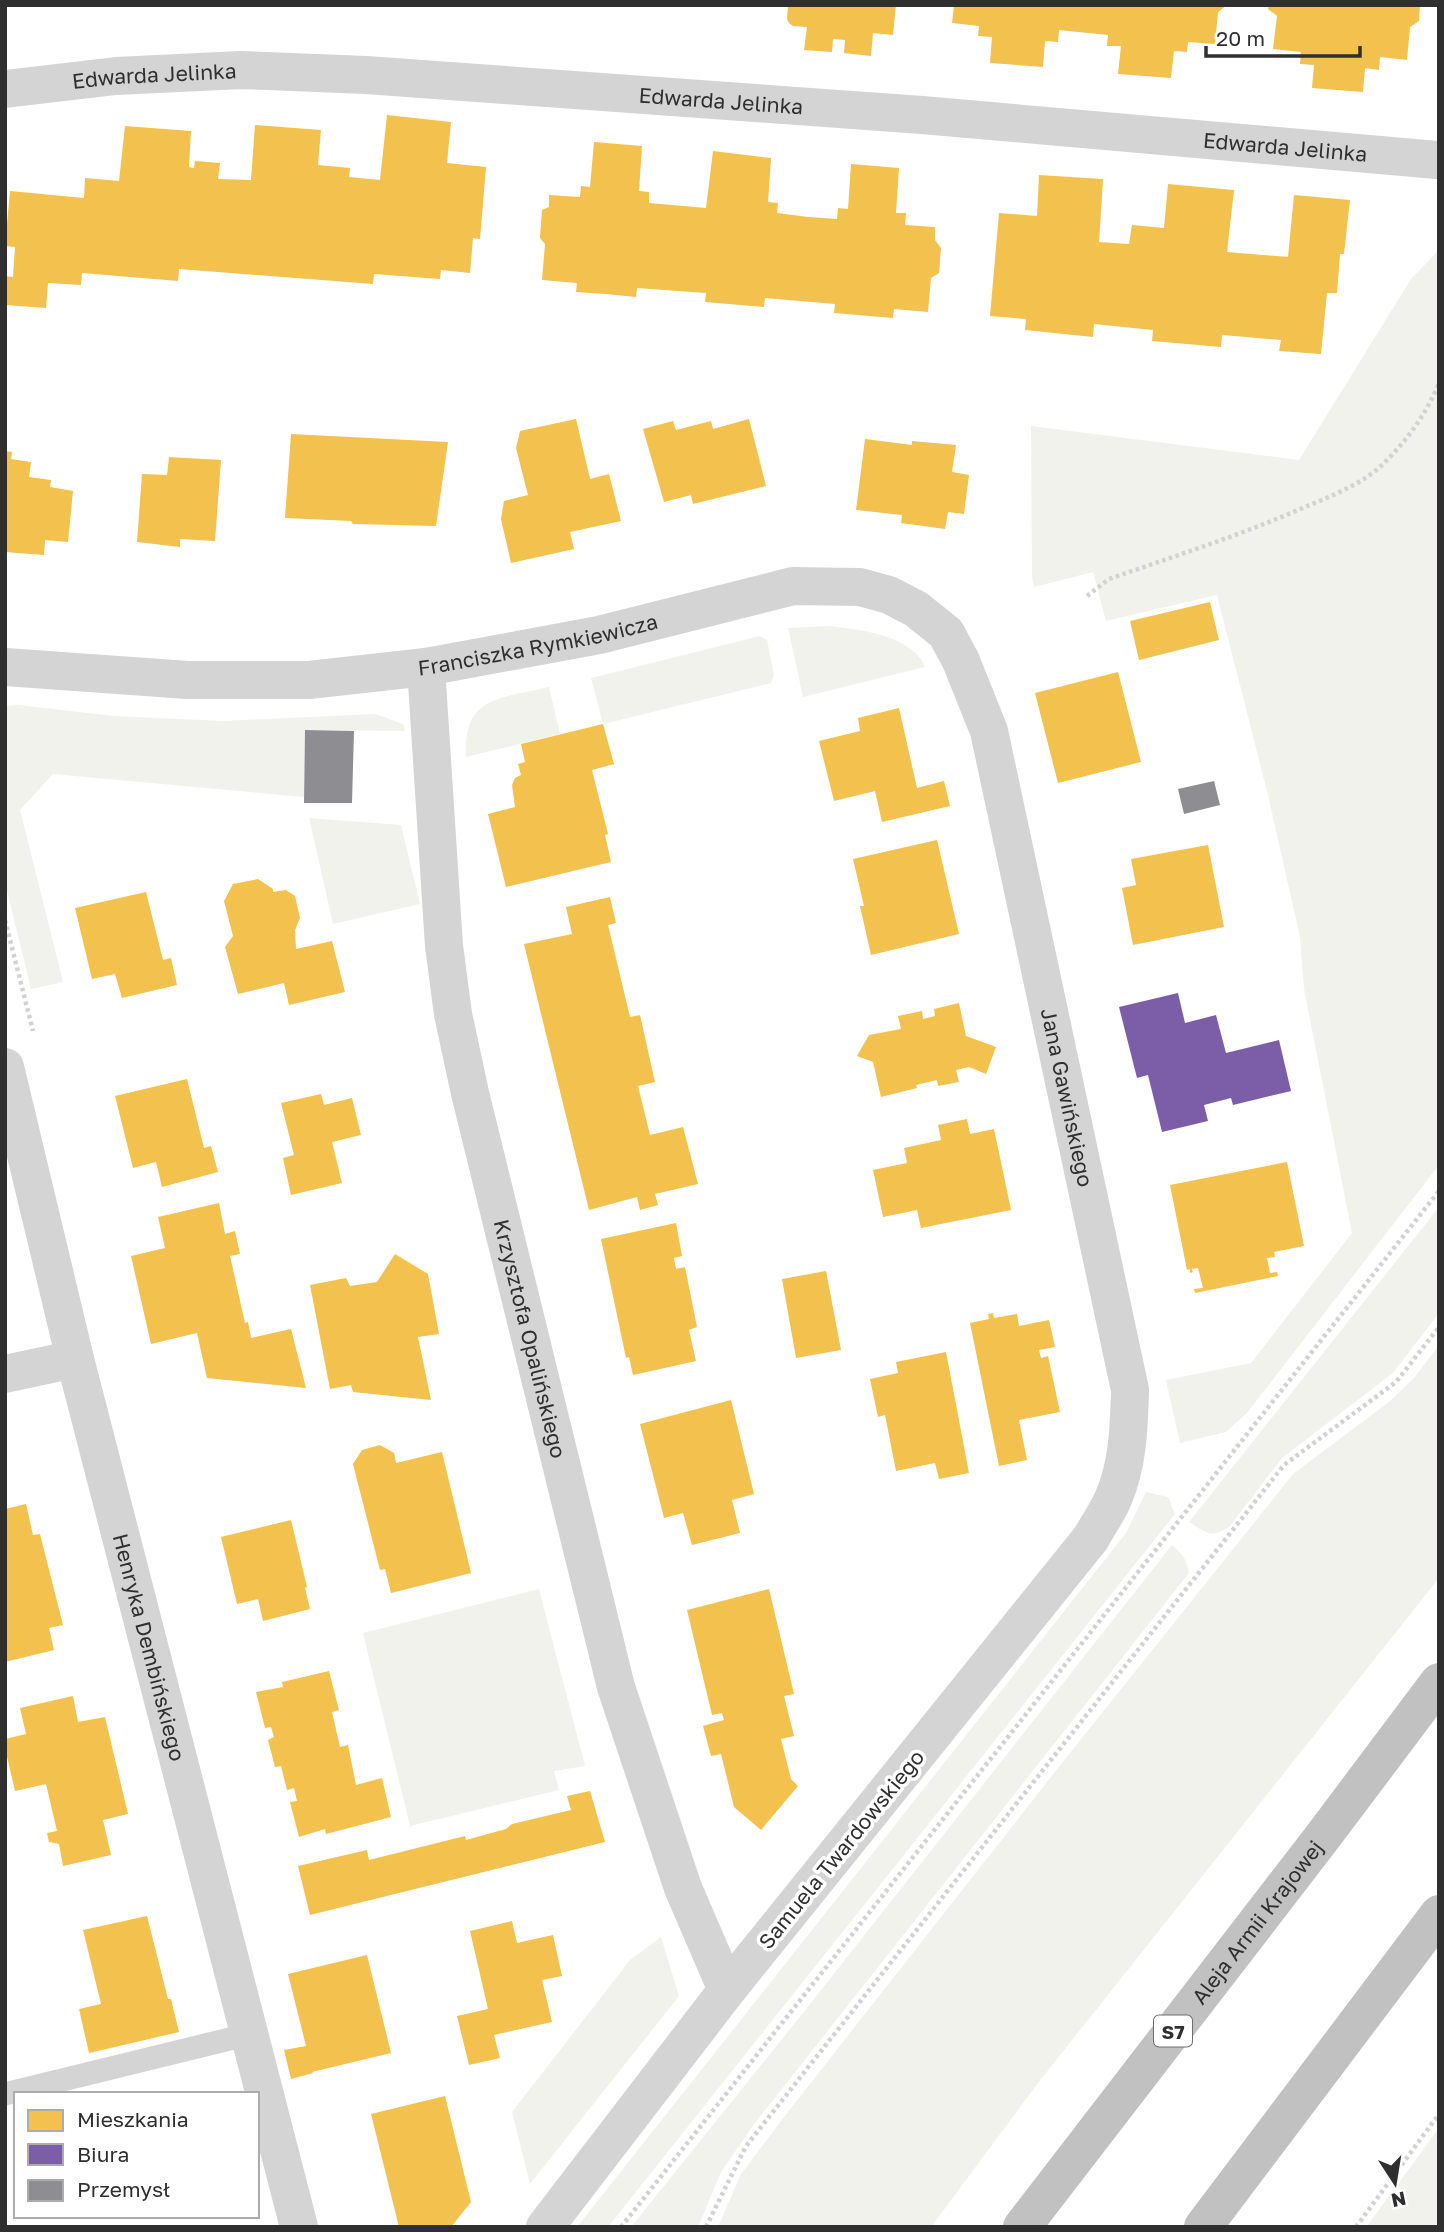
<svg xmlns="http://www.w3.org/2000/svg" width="1444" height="2232" font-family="'Golos Text',sans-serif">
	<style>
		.green { fill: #f1f2eb }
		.homes { fill: #f2c14e }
		.offices { fill: #7b5ea7 }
		.industry { fill: #8d8d92 }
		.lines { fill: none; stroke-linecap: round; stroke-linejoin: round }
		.path { stroke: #d2d2d2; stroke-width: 4.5; stroke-dasharray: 3.5 3.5; stroke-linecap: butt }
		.lane { stroke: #d4d4d4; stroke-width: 23 }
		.street { stroke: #d4d4d4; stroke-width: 38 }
		.highway { stroke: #c1c1c1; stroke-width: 38 }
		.labels { text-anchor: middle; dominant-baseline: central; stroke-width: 7; stroke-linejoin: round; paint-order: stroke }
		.shield { fill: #fff; stroke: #6d6d6d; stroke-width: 2 }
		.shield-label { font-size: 19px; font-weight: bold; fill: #2f2f2f }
		.street-label { font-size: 21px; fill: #2f2f2f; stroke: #fff }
	</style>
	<rect width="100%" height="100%" fill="#fff"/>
	<path class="green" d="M1439,250v915l-192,248 -21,19 -46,11 -14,-63 85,-17 101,-130 -48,-244 -4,-52 -32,-142 -51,-200 -111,26 -13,-49 -59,15 -2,-11 -1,-150 268,34 112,-181z
		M828,626c29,3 85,9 97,41l-122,30 -15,-69z
		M760,636l7,4 7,35 -3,8 -168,41 -12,-46z
		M549,687l11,47 -94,23c-3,-62 34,-58 83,-70z
		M18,705l96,11 108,5 153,-7 28,10 2,7 -100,-1 -1,67 -251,-23 -33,36 43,172 -32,7 -26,-107v-176z
		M309,818l92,7 19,79 -87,20z
		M1439,1207v106l-46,60 -111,85 -52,68c-18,13 -24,7 -41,-4z
		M1439,1345v233l-401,505 -107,144h-213l23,-53 43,-57 274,-349 235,-294 96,-72 25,-24z
		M1146,1492l22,5 7,17 -567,713h-31l549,-694z
		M1172,1545c10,9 15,14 17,28l-434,550 -34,49 -23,55h-67l172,-214z
		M539,1589l46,177 -31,5 5,19 -149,36 -47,-193z
		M661,1937l18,59 -149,188 -18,-72 118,-152z
		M1439,2128v99h-72v-1z"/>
	<path class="homes" d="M788,5h108l-3,30 -20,-2 -2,23 -27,-3 1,-13 -12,-1 -1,13 -28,-2 3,-23 -14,-1 -4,-3 -2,-4z
		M954,5h273l-9,7 -3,32 -27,-2 -1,10 -13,-1 -3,27 -53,-4 3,-28h-14l1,-11 -49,-5 -1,12 -13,-1 -2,26 -53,-4 2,-26 -14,-1 1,-10 -27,-3z
		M1269,5h151l-1,16 -9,6 -3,33 -27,-3 -1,13 -14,-2 -2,24 -51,-4 2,-23 -14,-1 1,-12 -28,-3 4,-33 -9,-7z
		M387,115l64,7 -4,41 39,4 -6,72 -7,-1 -3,35 -29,-3 -1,9 -66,-5 -1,10 -194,-15 -1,12 -96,-8 -1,12 -33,-2 -2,25 -41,-3v-29l8,1 2,-30 -10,-1 5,-55 74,7 1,-20 34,3 6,-55 66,5 -2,36 5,1 1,-7 25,2 -2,16 33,1 4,-55 66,5 -3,35 32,3 -1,9 31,3z
		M594,142l48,4 -3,45 10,1v11l57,5 7,-57 58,7 -3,44 10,1 -1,10 31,4 29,2 1,-11 10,1 3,-45 48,4 -3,45h10l-1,12 30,2v13l6,8 -2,25 -8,5 -3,34 -34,-3 -1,9 -59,-5 1,-9 -70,-6 -1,9 -59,-5 1,-9 -69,-5 -1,9 -30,-3 -30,-2 1,-9 -35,-3 3,-36 -5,-6 2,-28 7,-3v-12l31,2 1,-11 9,1z
		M1039,175l64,4 -4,63 30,2 3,-19 32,3 4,-44 66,6 -7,62 61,5 6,-62 56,5 -6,54h-4l-3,39h-10l-6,61 -42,-3 2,-11 -59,-5 -1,12 -69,-6 1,-11 -59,-6 -1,13 -68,-7 1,-11 -36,-3 9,-103 38,3z
		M576,419l14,60 19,-5 12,47 -51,11 4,17 -63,14 -10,-44 3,-18 24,-6 -12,-47 4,-17z
		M749,419l17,67 -73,18 -2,-9 -27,7 -21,-73 30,-8 3,9 35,-9 2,8z
		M291,434l157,8 -12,84 -83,-2 -2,-3 -66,-3z
		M865,439l47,6v-4l44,4 -4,27 17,3 -5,39 -16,-2 -3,17 -44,-6 1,-8 -46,-5z
		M5,451l7,1 -1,7 20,3 -2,15 22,3 -1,7 23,4 -5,51 -23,-2 -1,15 -39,-3z
		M169,457l52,3 -6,81 -35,-2v8l-43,-5 5,-68 25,1z
		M1210,602l9,38 -80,20 -9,-39z
		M1118,672l23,90 -83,21 -23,-90z
		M899,708l18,80 27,-7 6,25 -68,16 -7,-31 -41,10 -15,-60 41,-10 -2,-13z
		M603,724l11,40 -22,6 16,64 -3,1 6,27 -105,25 -18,-73 27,-7 -3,-22 3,-7 6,-3 -3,-11 7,-2 -4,-18z
		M937,840l22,94 -88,21 -11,-49h4l-11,-47z
		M1208,845l16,82 -91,18 -11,-57 14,-3 -5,-26z
		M258,879l15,10v3l13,-2 9,6 5,22 -5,12 1,19 36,-8 13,51 -56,13 -5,-22 -46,11 -13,-47 8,-11 -9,-35 9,-17z
		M146,892l17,68 8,-2 6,27 -55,13 -7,-24 -23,5 -17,-71z
		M610,897l6,26 -8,2 22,92 10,-2 15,67 -17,4 12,49 33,-8 15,57 -43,10 3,11 -18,5 -3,-13 -48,13 -65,-266 48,-10 -6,-27z
		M959,1003l7,33 30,11 -10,27 -17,-7 -13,3 3,12 -21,4 -1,-6 -21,5 1,3 -36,9 -8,-35 -16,-6 12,-21 32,-6 -3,-13 24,-5 1,8 12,-3 -1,-7z
		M187,1079l17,69 7,-2 7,26 -56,15 -6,-25 -23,6 -18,-72z
		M321,1094l3,11 28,-7 9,37 -29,7 10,41 -51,12 -8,-37 11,-3 -13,-52z
		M967,1119l3,15 24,-5 17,81 -90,18 -4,-18 -34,7 -10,-47 34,-7 -3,-15 37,-8 -3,-15z
		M1287,1162l17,84 -30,6 1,5 -8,1 3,15 7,-1 1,4 -83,17 -1,-4 9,-1 -5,-20 -6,1 1,3 -3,1v-4l-3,1 -17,-85z
		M219,1203l6,31 10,-3 5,23 -10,2 15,67 3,-1 3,16 40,-9 15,59 -99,-10 -10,-45 -46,11 -20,-88 34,-8 -7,-31z
		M676,1223l6,33 -8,2 2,11 9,-2 12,60 -8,3 7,31 -63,14 -4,-18 -3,1 -25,-119z
		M395,1254l33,20 11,60 -21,3 13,63 -78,-8 -2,-7 -21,4 -20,-104 36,-7 4,8 27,-4z
		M826,1271l15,79 -45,8 -14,-79z
		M993,1313l1,5 23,-4 2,12 30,-6 6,27 -16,3 2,8 7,-2 12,56 -41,8 8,40 -28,6 -29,-143 19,-4 -1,-5z
		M946,1352l23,121 -30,6 -4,-16 -39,8 -11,-56 -7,2 -8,-38 28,-6 -2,-11z
		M731,1400l23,94 -22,6 8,33 -48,12 -9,-32 -19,5 -24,-94z
		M380,1445l14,8 2,10 46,-11 29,121 -80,20 -6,-24 -5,1 -27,-106 9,-14z
		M26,1504l7,31 7,-1 23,91 -14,3 5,22 -49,12v-153z
		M291,1520l16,67 -2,1 5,21 -47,12 -5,-22 -21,5 -16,-67z
		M769,1589l25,105 -10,2 10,40 -13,3 10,40 7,7 -37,44 -27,-23 -13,-53 -10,2 -8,-30 21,-6 -2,-7 -10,2 -25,-105z
		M329,1671l10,39 -7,2 8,35 8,-2 8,40 26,-7 9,39 -65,17 -1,-5 -26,8 -9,-35 7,-1 -3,-13 -7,2 -6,-24 -6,1 -7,-27 6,-3 -3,-10 -6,1 -9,-36 27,-5 -1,-5z
		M73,1696l5,26 27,-5 23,97 -25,6 8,35 -48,11 -4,-22 -10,-2 -2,-9 10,-2 -11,-47 -31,7 -10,-43v-9l21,-5 -6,-26z
		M590,1791l15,51 -295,73 -12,-49 69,-16 2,10 96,-24 1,4 40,-11 6,-5 59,-14 -4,-14z
		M147,1916l21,83h3l8,33 -90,21 -10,-44 22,-5 -18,-74z
		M512,1921l5,22 36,-8 9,41 -20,4 10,42 -58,13 6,23 -31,7 -12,-49 31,-7 -18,-78z
		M367,1955l24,98 -79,19 1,1 -22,6 -7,-29 22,-4 -18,-72z
		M445,2096l26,106 -20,25h-52l-28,-113z"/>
	<path class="offices" d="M1178,993l7,30 31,-8 10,38 53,-13 12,51 -58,14 -2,-7 -27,7 4,16 -46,11 -14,-57 -11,3 -18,-71z"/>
	<path class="industry" d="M305,730l49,1 -2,72h-48z
		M1214,781l6,24 -36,9 -6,-25z"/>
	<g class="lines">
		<path class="path" d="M1087,596l22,-17c66,-23 132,-44 196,-72 26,-11 55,-22 76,-41 24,-23 45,-51 58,-83
			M5,920l28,111
			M621,2227l818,-1036
			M706,2227l40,-81 538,-681 112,-83 43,-55
			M1356,2227l83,-113"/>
		<path class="lane" d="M5,2094l245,-60"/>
		<g class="street">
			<path id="s1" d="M5,89l111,-13 125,-6 125,5 556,40 515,45"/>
			<path id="s2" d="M5,667l183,13h121l117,-13 173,-32 194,-49 67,1 29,8 27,14 30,24 15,28 28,70 141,659c-1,37 -2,75 -17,109 -6,14 -15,26 -22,39l-364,452 -182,237"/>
			<path id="s3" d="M426,667l18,279 9,68 17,79 146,594 67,201 44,102"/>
			<path id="s4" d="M5,1067l70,292 224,868"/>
			<path d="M5,1374l70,-15"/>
		</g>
		<g class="highway">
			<path id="s5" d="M1022,2227l302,-392 115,-153"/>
			<path d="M1203,2227l236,-313"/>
		</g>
	</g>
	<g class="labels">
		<rect class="shield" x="1154" y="2015.5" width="38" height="31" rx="5"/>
		<g class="shield-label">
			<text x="1173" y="2031">S7</text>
		</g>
		<g class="street-label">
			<text stroke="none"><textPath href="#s1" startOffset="150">Edwarda Jelinka</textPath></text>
			<text stroke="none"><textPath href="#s1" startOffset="718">Edwarda Jelinka</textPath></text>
			<text stroke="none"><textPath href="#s1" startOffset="1284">Edwarda Jelinka</textPath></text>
			<text stroke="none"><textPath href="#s2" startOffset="536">Franciszka Rymkiewicza</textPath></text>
			<text stroke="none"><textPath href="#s2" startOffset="1446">Jana Gawińskiego</textPath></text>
			<text stroke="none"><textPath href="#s3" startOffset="682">Krzysztofa Opalińskiego</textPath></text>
			<text stroke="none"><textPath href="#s4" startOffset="598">Henryka Dembińskiego</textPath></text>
			<text transform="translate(841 1849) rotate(-51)">Samuela Twardowskiego</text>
			<text stroke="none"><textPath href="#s5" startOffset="385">Aleja Armii Krajowej</textPath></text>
		</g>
	</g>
	<rect width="1444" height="2232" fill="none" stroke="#2f2f2f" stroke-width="14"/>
	<rect x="14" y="2092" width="245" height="126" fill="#ffffff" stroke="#acacac" stroke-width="2"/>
	<rect x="28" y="2110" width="35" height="21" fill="#f2c14e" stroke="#acacac" stroke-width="2"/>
	<text x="77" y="2127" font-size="21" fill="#2f2f2f">Mieszkania</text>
	<rect x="28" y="2144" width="35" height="21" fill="#7b5ea7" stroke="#acacac" stroke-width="2"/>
	<text x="77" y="2162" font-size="21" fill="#2f2f2f">Biura</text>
	<rect x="28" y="2180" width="35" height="21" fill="#8d8d92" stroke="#acacac" stroke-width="2"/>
	<text x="77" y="2197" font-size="21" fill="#2f2f2f">Przemysł</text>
	<g transform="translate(1395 2183) rotate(168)" stroke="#ffffff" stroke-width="5" paint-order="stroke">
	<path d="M0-5L12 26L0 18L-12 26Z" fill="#2f2f2f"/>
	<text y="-10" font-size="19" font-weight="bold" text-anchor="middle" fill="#2f2f2f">N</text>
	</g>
	<path d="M1206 46v10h154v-10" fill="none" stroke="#2f2f2f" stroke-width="3.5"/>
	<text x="1216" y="46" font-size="21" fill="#2f2f2f" stroke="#ffffff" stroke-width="5" paint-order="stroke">20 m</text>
</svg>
